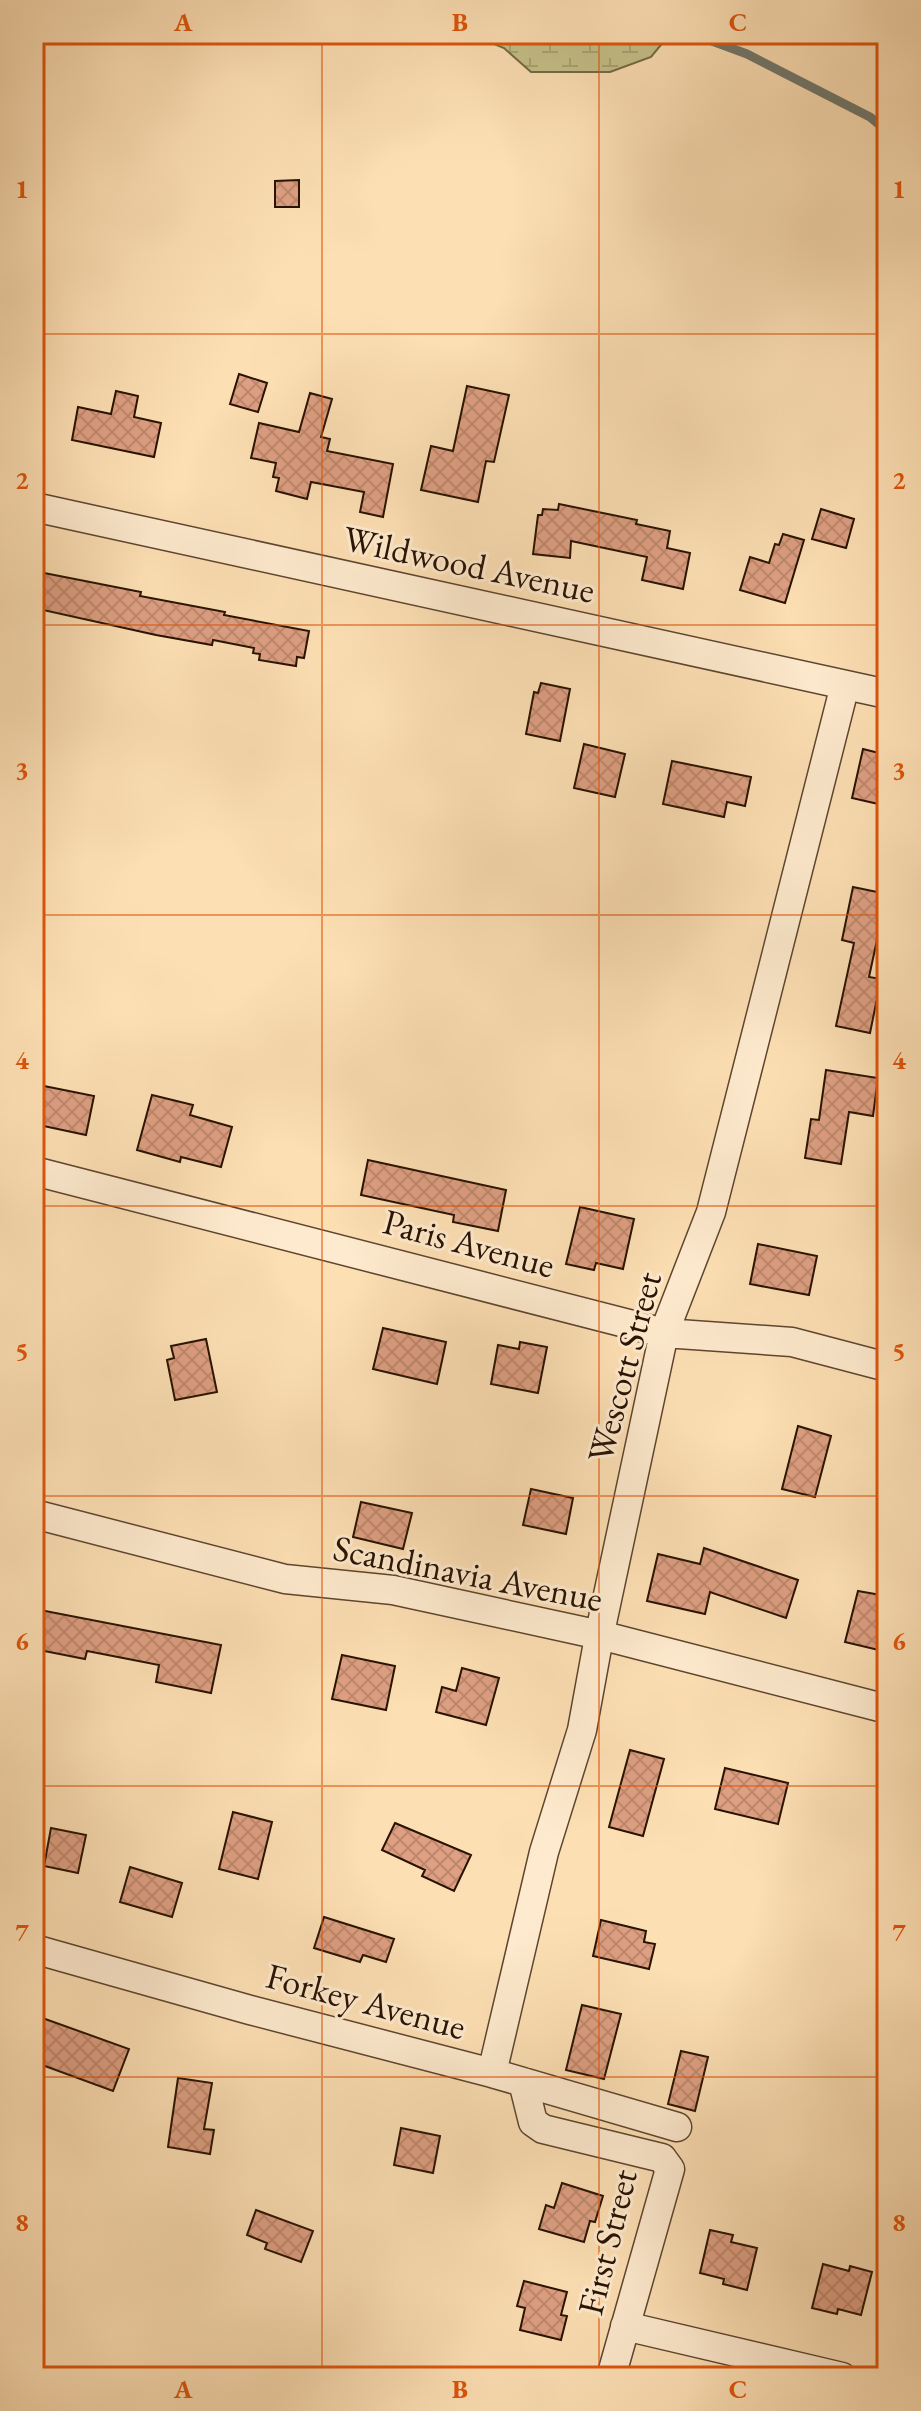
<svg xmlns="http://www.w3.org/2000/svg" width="921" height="2411" font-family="'EB Garamond',serif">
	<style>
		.wetland { fill: url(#wetland-marsh); stroke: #766945; stroke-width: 2 }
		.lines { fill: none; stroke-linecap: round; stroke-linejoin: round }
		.stream { stroke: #71776d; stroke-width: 9 }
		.building { fill: url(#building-cross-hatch); stroke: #281201; stroke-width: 2 }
		.minor-casing { stroke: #5d452e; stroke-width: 31 }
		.minor { stroke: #feeace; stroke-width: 28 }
		.grid { fill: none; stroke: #de550b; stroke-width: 2; stroke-opacity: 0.55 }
		.labels { text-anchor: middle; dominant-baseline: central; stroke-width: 6; stroke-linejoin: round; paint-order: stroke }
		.street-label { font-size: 36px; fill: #281201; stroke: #feeace }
		.neatline { fill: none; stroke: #de550b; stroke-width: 3 }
		.grid-label { font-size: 26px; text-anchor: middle; font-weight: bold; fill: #de550b }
	</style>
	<defs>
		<pattern id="wetland-marsh" width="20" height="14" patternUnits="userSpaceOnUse" patternTransform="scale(2)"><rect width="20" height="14" fill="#c5c089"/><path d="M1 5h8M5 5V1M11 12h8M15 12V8" fill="none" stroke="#a9a474"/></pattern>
		<pattern id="building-cross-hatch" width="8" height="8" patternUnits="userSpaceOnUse" patternTransform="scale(2)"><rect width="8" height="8" fill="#de9f82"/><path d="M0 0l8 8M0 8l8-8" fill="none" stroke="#be886e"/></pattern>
	</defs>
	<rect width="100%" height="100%" fill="#fddfb4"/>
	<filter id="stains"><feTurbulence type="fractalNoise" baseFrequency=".0025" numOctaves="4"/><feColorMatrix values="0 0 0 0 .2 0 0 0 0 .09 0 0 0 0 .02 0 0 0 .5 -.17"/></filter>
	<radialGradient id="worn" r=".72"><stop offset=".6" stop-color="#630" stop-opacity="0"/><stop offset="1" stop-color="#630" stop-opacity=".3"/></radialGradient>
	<path class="wetland" d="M470,34h189l6,6 -14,17 -41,15h-79l-27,-24z"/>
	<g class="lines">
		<path class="stream" d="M693,34l54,20 123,63 17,14"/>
	</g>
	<path class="building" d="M299,180v27h-24v-26z
		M239,374l28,9 -9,29 -28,-8z
		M467,386l42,9 -15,67 -8,-1 -8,41 -57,-12 10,-44 22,5z
		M116,391l22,5 -4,21 27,6 -7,34 -82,-17 6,-33 33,7z
		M310,393l22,6 -11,38 9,2 -3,12 66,13 -10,53 -23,-5 4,-20 -53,-10 -4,17 -31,-8 3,-13 -6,-1 3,-14 -25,-5 8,-35 40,9z
		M559,504l78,16 -1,4 34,7 -3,17 23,5 -7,36 -41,-9 5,-23 -76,-16 -1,17 -37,-4 5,-39h4l1,-6 15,1z
		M821,509l33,10 -8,29 -34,-9z
		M783,534l21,6 -19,63 -45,-13 10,-33 19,6 6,-19 4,1z
		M34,571l107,21 -1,4 85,16 -1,3 85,16 -5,27 -7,-1 -1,9 -37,-6 1,-6 -7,-1 1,-5 -41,-8 -1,5 -56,-10 -122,-27z
		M541,683l29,6 -10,52 -34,-7 8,-42 4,1z
		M584,744l41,10 -10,43 -41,-9z
		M863,749l24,6v51l-35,-8z
		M672,761l79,16 -6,29 -18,-4 -3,15 -61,-13z
		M853,887l34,7 -18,83 12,2 -11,54 -34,-7 18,-83 -12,-3z
		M826,1070l52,8 -5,38 -24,-4 -8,52 -36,-6 6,-39 8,1z
		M34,1084l60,12 -8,39 -52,-11z
		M152,1095l41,10 -3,10 42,12 -11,40 -40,-10 -1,5 -43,-12z
		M368,1160l138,30 -8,41 -45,-9 1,-7 -93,-20z
		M580,1207l54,12 -11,50 -27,-6 -2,7 -28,-6z
		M758,1244l59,12 -8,39 -59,-11z
		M383,1328l63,14 -9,42 -64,-15z
		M206,1339l11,53 -42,8 -8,-40 7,-2 -3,-12z
		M520,1342l27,5 -9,46 -47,-9 7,-39 21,4z
		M798,1426l33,10 -16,61 -33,-8z
		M531,1489l42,9 -7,36 -43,-9z
		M361,1502l51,11 -9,36 -50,-12z
		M704,1548l94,32 -12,38 -76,-26 -5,22 -58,-13 11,-47 42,10z
		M858,1591l29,5v56l-42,-10z
		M40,1610l181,35 -10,48 -55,-11 3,-17 -72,-14 -2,8 -51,-10z
		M342,1655l53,11 -9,44 -54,-11z
		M462,1668l37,10 -13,47 -50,-13 6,-25 14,4z
		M630,1750l34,9 -21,77 -34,-9z
		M725,1768l63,15 -10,41 -63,-15z
		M233,1812l39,10 -14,57 -39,-10z
		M395,1823l76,32 -17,36 -32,-15 3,-6 -43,-20z
		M51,1828l35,7 -8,38 -34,-7z
		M130,1867l52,16 -10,34 -52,-15z
		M324,1917l70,22 -8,23 -23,-7 -3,7 -46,-14z
		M601,1920l45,11 -2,11 11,2 -6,25 -56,-13z
		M582,2005l39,9 -17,65 -38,-9z
		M34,2015l95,34 -16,42 -79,-29z
		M681,2051l27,6 -13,54 -27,-7z
		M178,2078l34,5 -8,46 10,1 -4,24 -42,-7z
		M401,2128l39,8 -7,37 -39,-8z
		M562,2183l41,13 -8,26 -5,-1 -6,21 -45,-13 7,-24 8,3z
		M256,2210l57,21 -12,31 -36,-13 2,-6 -20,-8z
		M710,2230l23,5 -2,7 26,6 -10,42 -24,-6 1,-5 -24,-6z
		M823,2264l26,7 1,-5 22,6 -11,43 -23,-6 -1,5 -25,-6z
		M524,2281l43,11 -6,23 6,1 -6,24 -41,-10 5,-22 -8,-2z"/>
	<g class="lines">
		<g class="minor-casing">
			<path id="minor" d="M34,507l853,187
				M34,1171l630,162 128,9 95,25
				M34,1514l251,65 108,11 207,45 287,74
				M34,1949l216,61 242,63 185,54
				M492,2073l52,-221 38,-122 17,-93 65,-304 47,-121 134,-527
				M523,2082l10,40 10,7 119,29 8,11 -59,208
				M625,2326l217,51"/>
		</g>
		<use href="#minor" class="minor"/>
	</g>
	<path class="grid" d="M322,34v2343M599,34v2343M34,334h853M34,625h853M34,915h853M34,1206h853M34,1496h853M34,1786h853M34,2077h853"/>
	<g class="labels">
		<g class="street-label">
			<text transform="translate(469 564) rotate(12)">Wildwood Avenue</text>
			<text transform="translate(469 1243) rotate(15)">Paris Avenue</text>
			<text transform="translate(624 1367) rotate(-75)">Wescott Street</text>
			<text transform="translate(468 1573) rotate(11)">Scandinavia Avenue</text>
			<text transform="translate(366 2001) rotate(15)">Forkey Avenue</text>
			<text transform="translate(607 2242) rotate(-76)">First Street</text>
		</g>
	</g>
	<rect width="921" height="2411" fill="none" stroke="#fddfb4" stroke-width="88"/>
	<rect x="44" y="44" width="833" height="2323" class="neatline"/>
	<g class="grid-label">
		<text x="183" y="31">A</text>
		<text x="460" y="31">B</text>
		<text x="738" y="31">C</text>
		<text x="22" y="198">1</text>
		<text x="899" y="198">1</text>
		<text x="22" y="489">2</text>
		<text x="899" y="489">2</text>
		<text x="22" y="779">3</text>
		<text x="899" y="779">3</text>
		<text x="22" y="1069">4</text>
		<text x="899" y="1069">4</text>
		<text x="22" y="1360">5</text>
		<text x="899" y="1360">5</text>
		<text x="22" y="1650">6</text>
		<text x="899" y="1650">6</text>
		<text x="22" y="1941">7</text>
		<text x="899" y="1941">7</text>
		<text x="22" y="2231">8</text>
		<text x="899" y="2231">8</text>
		<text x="183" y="2398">A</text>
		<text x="460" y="2398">B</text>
		<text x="738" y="2398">C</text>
	</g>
	<rect width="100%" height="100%" filter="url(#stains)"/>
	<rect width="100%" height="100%" fill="url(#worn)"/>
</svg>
